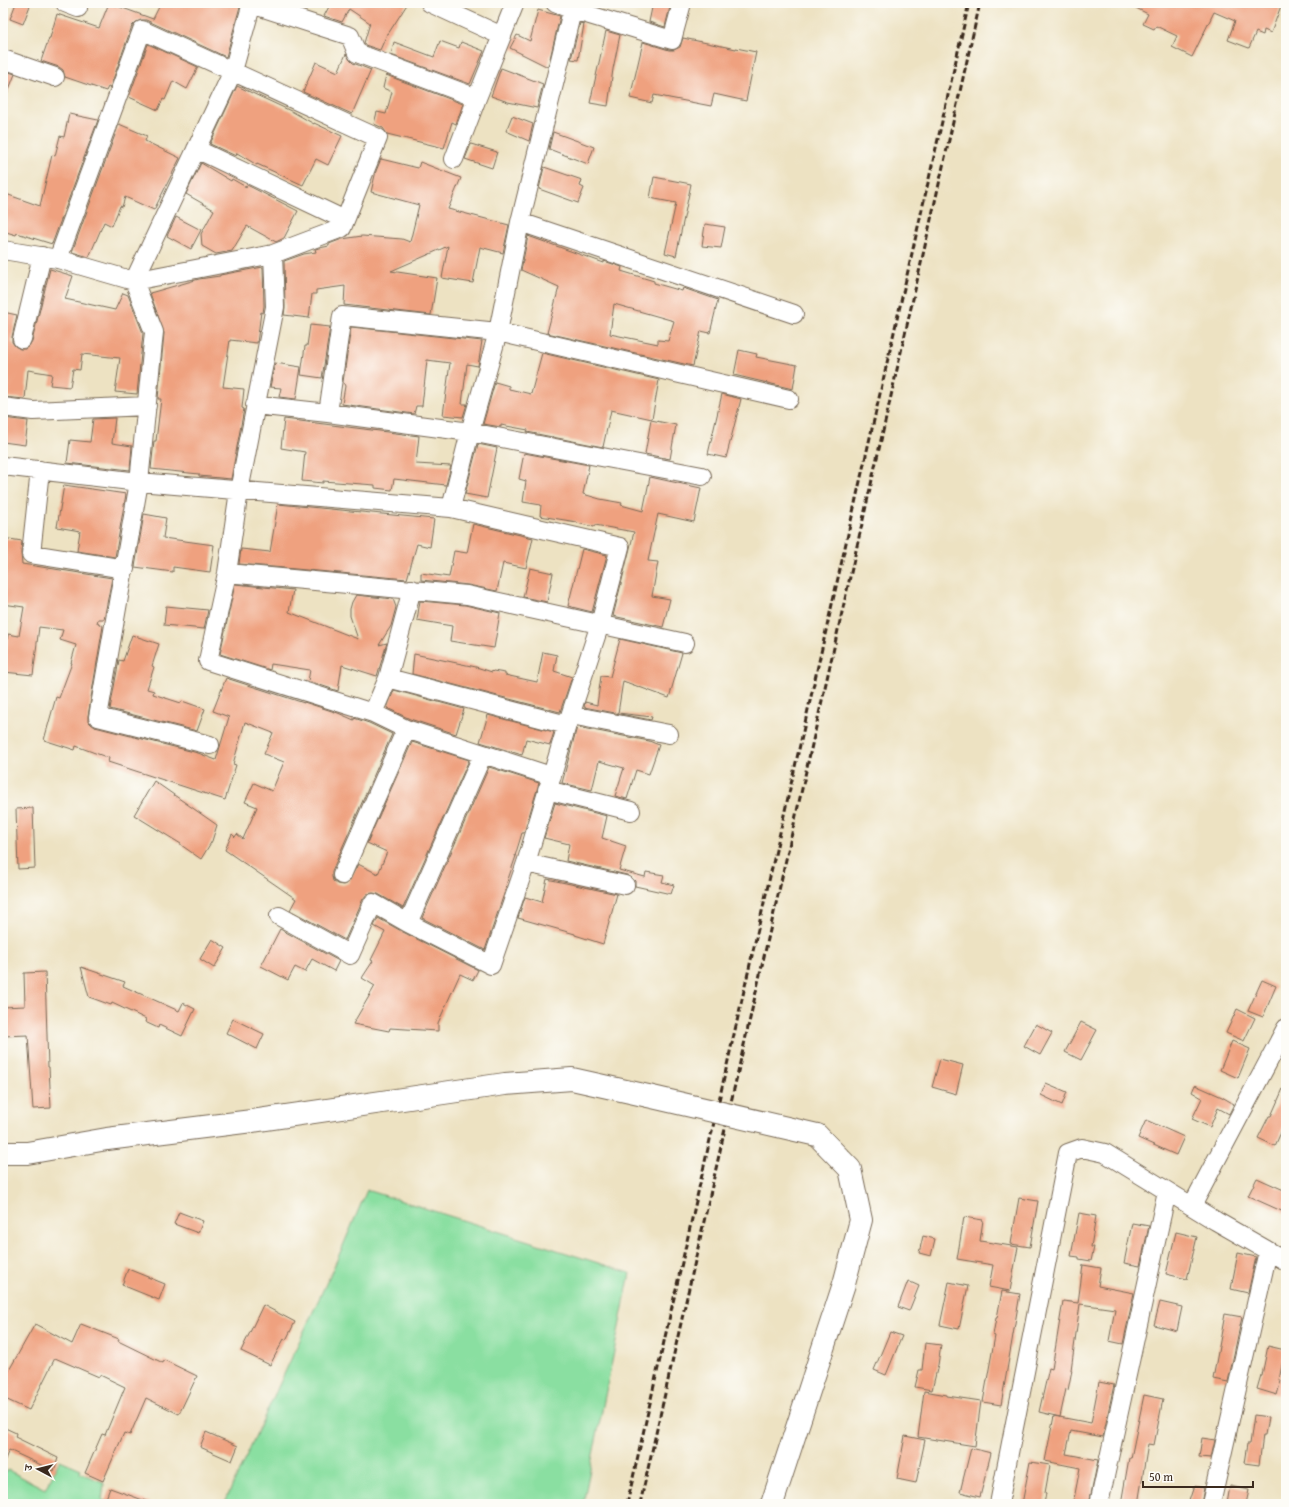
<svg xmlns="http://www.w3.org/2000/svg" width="1289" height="1507" font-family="'Gentium Book Plus','Noto Serif Devanagari',serif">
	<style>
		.green { fill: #8adfa1; stroke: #628460 }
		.building { fill: #efa17f; fill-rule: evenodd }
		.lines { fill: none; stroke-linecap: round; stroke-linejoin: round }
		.minor-casing { stroke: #796a57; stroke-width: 20 }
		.major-casing { stroke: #796a57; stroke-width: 24 }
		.minor { stroke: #fff; stroke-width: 18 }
		.major { stroke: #fff; stroke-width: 22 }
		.rail { stroke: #3b2a1e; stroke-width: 3; stroke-dasharray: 6 3; stroke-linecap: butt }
		.major-bridge-casing { stroke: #796a57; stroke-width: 24; stroke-linecap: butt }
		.major-bridge { stroke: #fff; stroke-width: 22 }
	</style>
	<rect width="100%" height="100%" fill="#fdfcf7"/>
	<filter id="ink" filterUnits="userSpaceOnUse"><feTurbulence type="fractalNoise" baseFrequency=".025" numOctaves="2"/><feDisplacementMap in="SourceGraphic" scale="8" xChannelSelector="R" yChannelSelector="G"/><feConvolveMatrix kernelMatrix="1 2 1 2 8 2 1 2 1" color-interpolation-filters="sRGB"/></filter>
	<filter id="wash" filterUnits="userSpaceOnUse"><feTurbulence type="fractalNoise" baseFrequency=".012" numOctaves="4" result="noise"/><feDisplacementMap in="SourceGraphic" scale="16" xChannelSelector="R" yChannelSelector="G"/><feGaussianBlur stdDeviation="0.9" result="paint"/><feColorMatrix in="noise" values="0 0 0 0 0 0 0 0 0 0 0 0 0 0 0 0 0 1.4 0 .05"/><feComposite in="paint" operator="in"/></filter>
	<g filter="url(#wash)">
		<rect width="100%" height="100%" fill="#ede2c2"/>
		<path class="green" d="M367,1190l263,83 -47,231h-359l112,-242z
			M60,1460l21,9 -1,4 23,9 1,3 -2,15 10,4h-109v-37l3,6 2,-3 37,19z"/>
		<g id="blocks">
			<path class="building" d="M16,3h15l-8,21 -13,-5z
				M109,3l44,16 8,-16h80l-15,54 -80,-37h-5l-5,2 -4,4 -22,62 -2,-1 -2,4 -41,-14 -2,-7 -4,-3 -18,-6 8,-23h1l7,-24 42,14z
				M331,3h77l-20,31h-1l-7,16 -15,-5 -1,-2 6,-20 -21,-14 -7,13 -18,-6z
				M653,3h18l-6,24 -16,-5z
				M1126,3h156l-11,30 -7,-3 -1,5 -7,-3 -7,16 -21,-8 7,-19 -21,-9 -22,45 -20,-10 5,-11 -21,-10 -2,3 -11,-5 5,-10z
				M538,10l22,6 -12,51 -38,-19 7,-13 13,6z
				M580,23l4,1 -6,36 -7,-1z
				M606,31l14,4 -7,34 -5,37 -18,-3z
				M683,38l53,11v-1l20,4 -10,49 -32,-7 -3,12 -57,-11 -2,8 -22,-5 13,-56 26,8h5l6,-3z
				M440,41l19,7 2,-6 23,9 -14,33 -79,-29 3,-13 40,15z
				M148,44l50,23 -11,22 -14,-8 -8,19 -2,-1 -5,11 -29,-13z
				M346,54l4,6 3,3 18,7 -19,44 -49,-22 13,-30 22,10z
				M501,68l42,16 -6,24 -29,-6 -17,-6z
				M3,70l12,4 -11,28h-1z
				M386,75l77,29 -7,20 -4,-2 -8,26 -57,-14 -4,-6 -9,-4 3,-12 9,2 6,-22 -9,-4z
				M237,86l56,26 21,12v-1l28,13 -14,29 -12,-6 -13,26 -46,-21v1l-20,-12 -1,3 -26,-12z
				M69,114l29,6 -46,124 -35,-11 -1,2 -13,-4v-38l37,13 12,-51 3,1 5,-20 4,1z
				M512,116l21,8 -4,17 -23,-10z
				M119,124l28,12 -2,5 35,17 -26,52 -29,-13 -3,10 -2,-1 -8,20 -8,-4 -15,35 -17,-5z
				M553,132l41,15 -6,17 -39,-15z
				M471,144l26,8 -5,16 -27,-9z
				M381,159l37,9 2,-6 41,16 -13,31 61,16 -6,28 -23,-6 -7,36 -31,-5 6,-32 -57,25 46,7 -6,37 -87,-10 1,-19 -29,4v4h-4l-3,24 -25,-3 1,-8 -1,-46 20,-7 12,-2 -1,-3 14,-3v-2l13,-5 20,-3 40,3 8,3 9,-37 -48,-13 5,-21z
				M201,163l30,18 1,-2 14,8 1,-2 51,26 -14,27 -8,4 -29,-16 -15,25 -16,3 -14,-8 -1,-12 13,-24 -28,-16z
				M544,167l38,13 -2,6 4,2 -6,15 -39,-14z
				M654,177l37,7 -15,72 -11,-3 11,-50 -26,-5z
				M176,217l25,13 -10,19 -24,-13z
				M705,224l20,3 -4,21 -19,-2z
				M528,236l76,27v-2l18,6 -1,4 33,10v2l28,8 1,-3 35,12 -8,33 -9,-2 -8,35 -146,-33 12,-46 -38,-17zM614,304l60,17 -6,20 -10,-1v4l-48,-10z
				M263,267l1,39 -1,7 -2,-1 -4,31 -27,-3 -7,47 21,2 -2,19 2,1 -13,70 -32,-3v-2l-48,-5 3,-28h2l5,-42h-3l6,-66 -14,-40 49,-14 21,-3v-1z
				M50,269l23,7 -8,23 50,11 8,-17 5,2 15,38 -6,61 -22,-2 5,-34 -38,-4 -2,16 -7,-1 -3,18 -20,-2 2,-11 -24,-4 -3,29 -22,-2v-85l14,3 -5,22v5l3,4 5,3h5l4,-3 3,-5z
				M310,325l20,2 -8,51 -21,-3 4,-29h2z
				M351,327l131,14 -4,25 -11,-2 -5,40h5l-4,13 -20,-2 7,-52 -23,-3 -5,46h-6l-2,8 -72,-10 3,-18 -2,-4z
				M739,350l18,4 -1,3 41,8 -4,24 -59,-14z
				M542,353l117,27 -7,39 -41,-9 -8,37 -76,-15 1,-2 -27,-5v2l-18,-3 12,-42 14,4v3l22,5z
				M275,363l26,4 -5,32 -17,-2 2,-9 -11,-1z
				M722,394l19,5 -15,59 -18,-4z
				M3,418l25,3 -3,24 -22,-3z
				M115,418l-3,25 20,3 -2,24 -63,-7 3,-23 20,2 3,-23z
				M284,419l135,17 -3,28 35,2 -5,19 -52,-6 -2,11 -17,-2v-3l-52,-4v2l-21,-2 3,-29 -24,-4z
				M651,420l25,5 -6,34 -25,-5z
				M478,444l19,4 -10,50 -22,-4z
				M524,453l65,12 -6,29 17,5 22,4 -1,2 22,6 7,-34 51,11 -7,34 -36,-8 -10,47 10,1 -6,34 18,3 -7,28 -50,-11 21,-84 -39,-7 -1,2 -17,-4v-1l-37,-6 1,-11 -18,-3 3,-21 -7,-2z
				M64,485l62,9 -11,63 -38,-6 3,-20 -23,-4z
				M278,504l156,15 -4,28 -13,-3 -10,35 -168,-15 2,-15 29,3z
				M144,514l22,4 -3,20 51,7 -4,27 -37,-5v5l-38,-5z
				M473,524l60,14 -7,30 -23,-5 -6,28 -29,-6 -47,-5v-7l28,4 5,-26 13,2z
				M3,538l19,3 -1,12 1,11 90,14 -8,41h-6l-1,4 6,3 -15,90v5l3,3 4,3 103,26 18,7 13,-43 -16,-6 13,-33 78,25v-1l34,11 16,7v-2l15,5 23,11 -60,137v6l1,4 4,3 6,1 5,-2 10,-19 20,10 9,-22 -20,-9 45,-101 57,18 -66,148 -25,-14 -5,-1 -6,1 -4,5 -18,41 -55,-30 6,-11 -71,-49 7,-16 3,3 2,-3 6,5 14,-32 -12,-5 9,-19 18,8 12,-29 -20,-8 9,-21 -28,-11 -12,42 3,1 -11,35 -117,-38 1,-4 -33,-12 -1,4 -31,-10 12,-43 3,1 13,-35h-1l5,-18 -16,-5 3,-10 -24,-3 -6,48 -29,-3 4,-38 11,2 5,-29 -21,-3z
				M582,549l25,6 -15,57 -24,-6z
				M530,568l23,5 -6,29 -24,-5z
				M235,584l58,6 -4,22 69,27 -8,-23v-7l2,-7 4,-7 37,4 3,8 -5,19 -12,19 8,-2 -10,33 -35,-11 -4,26 -30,-10 2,-11 -39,-6 -1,6 -50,-16z
				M420,601l45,4 35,8 -6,35 -44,-7 2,-15 -35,-6z
				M166,606l42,4 -4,19 -40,-4z
				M132,635l27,9 -7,22 2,1 -7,22 7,2 -1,3 28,9 1,-2 23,8 -8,22 -87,-22 9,-49 4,1z
				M620,639l62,14 -13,45 -46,-17 -5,32 34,4 -1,3 -67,-13 1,-5 12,3 4,-29 9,1z
				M543,652l14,3 -3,16 18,6 -12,35 -148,-38 2,-20 62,13 16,5 1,-1 12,2v2l32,7z
				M394,690l70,19 -8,25 -46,-15 -23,-11z
				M488,715l66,17 -4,13 -24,-6 -4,16 -42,-13z
				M577,727l72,14 10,4 -10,29 -13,-4 -9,29 -12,-3 9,-28 -25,-7 -7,29 -30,-7z
				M489,767l50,16 -15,50h-2l-7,23h1l-10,29h1l-22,65 -63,-32z
				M154,781l63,44 -5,16 -11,18 -20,-14v-1l-47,-29z
				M555,803l52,13 -5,22 24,8 -7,24 26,7 1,-5 18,3 -2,7 12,3 -3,9 -36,-8v-5l-3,-3 -5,-3 -61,-14 3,-17 -25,-6z
				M33,808l2,60 -17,1 -2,-60z
				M547,879l70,15 -14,50 -28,-9v-1l-57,-16 7,-21 17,5z
				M378,918l25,14 75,38 -5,10 -13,-6 -22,49v8l-48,-3 -1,3 -36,-7 22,-38 -13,-8 11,-17 -2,-1 14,-28 -11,-6z
				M280,929l59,32 -5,10 -22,-12 -7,13 -10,-5 -7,13 -27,-14z
				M212,939l14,9 -12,20 -14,-9z
				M81,967l44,15 -2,4 56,25 4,-8 12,6 -13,27 -23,-11 -1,3 -13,-6 1,-3 -34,-16 -1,2 -22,-8z
				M45,972l3,95h1l2,41 -18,1 -5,-74 -25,1v-29l22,-1 -1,-33z
				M1262,980l14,6 -13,31 -15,-6z
				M1237,1009l18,9 -11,23 -18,-8z
				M233,1019l31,15 -7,15 -31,-16z
				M1081,1022l16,8 -16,30 -16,-8z
				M1036,1024l16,9 -12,22 -16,-9z
				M1232,1041l18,8 -12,29 -18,-8z
				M940,1059l23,6 -7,29 -24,-7z
				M1286,1082v39l-11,25 -17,-8 11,-22h2z
				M1046,1083l21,9 -5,13 -21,-10z
				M1195,1085l27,12 12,7 -5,10 -11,-6 -8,19 -18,-8 10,-21 -10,-6z
				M1146,1120l38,17 -8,18 -38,-17z
				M1257,1178l29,13v22l-38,-17z
				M1019,1198l19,3 -8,46 -19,-3z
				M179,1212l24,9 -5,12 -24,-9z
				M1079,1213l17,3 -5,31h3l-3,14 -12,-2v-2l-8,-1z
				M964,1217l19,3 -3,21 38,6 -8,44 -21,-4 4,-22 -36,-6z
				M1132,1223l17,3 -9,40 -16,-3z
				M1176,1232l21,5 -10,42 -21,-5z
				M923,1236l12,3 -4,17 -12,-3z
				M1238,1253l18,4 -8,36 -17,-4z
				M1083,1265l18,3 -3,18 36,7 -11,51 -14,-3 6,-32 -35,-5 -9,66h1l-4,20 -2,-1 -6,28 -21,-5 10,-44 3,1 11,-68 15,2z
				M128,1269l37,15 -6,16 -37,-15z
				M908,1281l11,5 -10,25 -11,-4z
				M949,1282l19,4 -9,43 -19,-4z
				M1002,1291l18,3 -19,111 -18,-3 12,-66 -2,-1 3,-17h1z
				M1160,1302l22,5 -5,24 -23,-6z
				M263,1305l32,17 -9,18 -2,-1 -14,26 -29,-14z
				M1225,1314l17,3 -14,65 -15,-3z
				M35,1324l37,20 9,-20 38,15 -1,2 45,22 1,-3 33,16 -18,38 -33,-16 -16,37 -6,-2 -21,48 -18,-8 17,-39 3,1 20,-48 -25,-12 -1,2 -44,-19 -26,52 -26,-12v-17z
				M890,1332l12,4 -16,39 -12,-5z
				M925,1343l16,2 -3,20 -6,25 -17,-3 4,-17h3z
				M1268,1346l17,4 -6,30h2l-4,15 -20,-6 4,-14h1z
				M1099,1382l15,3 -11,52 -32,-6 -5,23 32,6 -9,44h-16l7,-36 -35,-7 9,-45 37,7z
				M924,1391l23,4v1l34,5 -6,45 -57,-9z
				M1144,1395l19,4 -9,46 -6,-1 -10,60h-17l8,-46h2z
				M1254,1415l14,2 -3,18h-2l-4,30 -15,-2 3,-19h3z
				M3,1427l13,6 -1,4 43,21 -4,13 -45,-21 -6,14z
				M206,1432l32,14 -6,15 -32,-14z
				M905,1436l20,4 -9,43 -19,-4z
				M1202,1438l13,2 -4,18 -12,-1z
				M971,1448l20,5 -11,44 -20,-5z
				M1030,1462l20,3 -5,28h1l-2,11h-22z
				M1194,1486l10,2 -3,16h-13z
				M1230,1486l19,4 -3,14h-19z
				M110,1488l41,15v1h-38l-8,-3z"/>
		</g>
	</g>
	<g filter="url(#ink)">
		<use href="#blocks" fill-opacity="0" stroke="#796a57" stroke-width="1"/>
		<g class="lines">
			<g class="minor-casing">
				<path id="minor" d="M65,3l13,5
					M430,3l72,33
					M555,3l18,7 99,30 10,-37
					M251,4l99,32 7,17 120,45
					M3,59l52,18
					M196,149l149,71
					M454,159l23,-61 38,-95
					M520,222l274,92
					M3,250l55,9 76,22 139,-27 69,-26 36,-90 -236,-108 -84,229
					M273,254l2,53 -36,184 -12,82 -19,88 165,52 33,16 145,47
					M22,339l20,-83
					M255,405l73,8 142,19 232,44
					M3,407l30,4 114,-5
					M328,413l14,-97 156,16 291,67
					M3,466l136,16 312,26 19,-76 28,-100 22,-110 54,-219
					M40,470l-9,84 94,15
					M227,573l240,22 218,48
					M388,678l179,47
					M373,713l15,-35 24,-89
					M571,715l98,19
					M210,745l-112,-28 41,-235 15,-150 -20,-51 99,-210 19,-68
					M547,790l84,21
					M526,863l99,22
					M342,875l64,-146
					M279,916l71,39 23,-52 35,20 83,42 35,-102 41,-138 33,-101 20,-77 -169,-39
					M408,923l75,-169
					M1192,1206l94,-178
					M999,1504l69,-351 14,-5 23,5 111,68 70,40
					M1099,1504l68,-313
					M1211,1504l57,-253"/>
			</g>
			<g class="major-casing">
				<path id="major" d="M3,1153h24l80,-14 145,-18 253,-37 67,-5 76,17
					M772,1504l72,-220 17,-64 -11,-51 -33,-34"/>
			</g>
			<use href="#minor" class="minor"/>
			<use href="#major" class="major"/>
			<path class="rail" d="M627,1504l342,-1501
				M640,1504l340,-1501"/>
			<g class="major-bridge-casing">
				<path id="major-bridge" d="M648,1096l169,39"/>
			</g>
			<use href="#major-bridge" class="major-bridge"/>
		</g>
	</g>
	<rect width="1289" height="1507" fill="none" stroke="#fdfcf7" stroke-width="16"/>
	<g transform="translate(38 1469) rotate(277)" stroke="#fdfcf7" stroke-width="3" paint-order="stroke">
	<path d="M0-3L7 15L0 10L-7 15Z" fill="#3b2a1e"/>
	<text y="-6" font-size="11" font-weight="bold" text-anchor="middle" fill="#3b2a1e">उ</text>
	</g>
	<path d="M1143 1481v6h110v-6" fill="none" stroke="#3b2a1e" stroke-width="2"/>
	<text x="1149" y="1481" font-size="12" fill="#3b2a1e" stroke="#fdfcf7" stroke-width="3" paint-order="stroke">50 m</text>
</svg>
